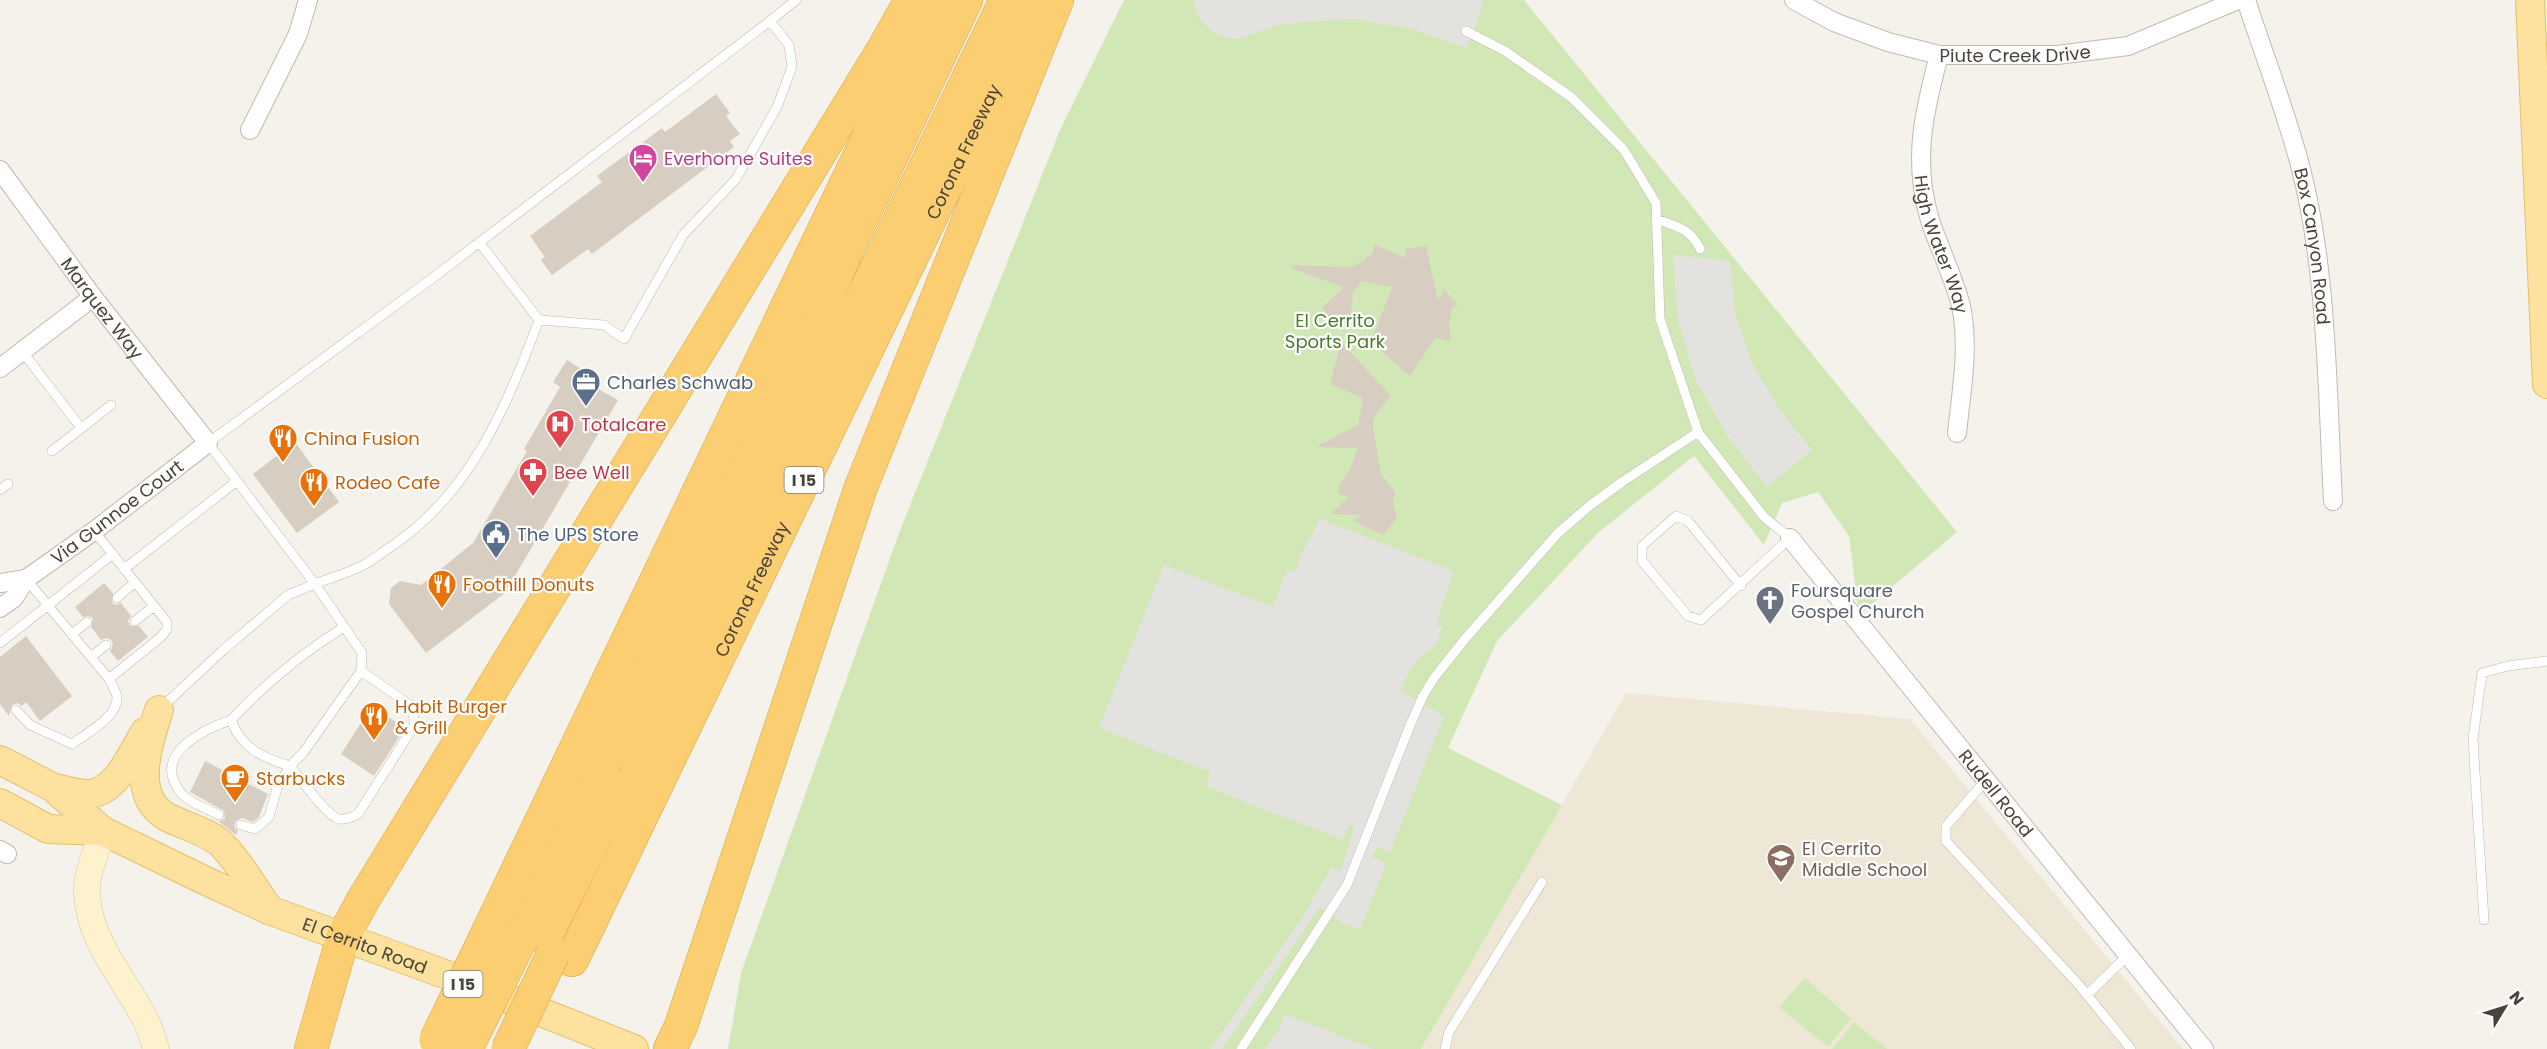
<svg xmlns="http://www.w3.org/2000/svg" width="2547" height="1049" font-family="Poppins,sans-serif">
	<style>
		.education { fill: #eee7d6 }
		.green { fill: #d1e8b6 }
		.parking { fill: #e4e2df }
		.building { fill: #d7cec1 }
		.lines { fill: none; stroke-linecap: round; stroke-linejoin: round }
		.service-casing { stroke: #c1baae; stroke-width: 10 }
		.minor-casing { stroke: #c1baae; stroke-width: 20 }
		.secondary-casing { stroke: #d4c69c; stroke-width: 27 }
		.primary-casing { stroke: #e2c06d; stroke-width: 30 }
		.motorway-casing { stroke: #dba340; stroke-width: 34 }
		.service { stroke: #fff; stroke-width: 9 }
		.minor { stroke: #fff; stroke-width: 18 }
		.secondary { stroke: #fdf2cd; stroke-width: 26 }
		.primary { stroke: #fce29e; stroke-width: 28 }
		.motorway { stroke: #fbce71; stroke-width: 33 }
		.motorway-bridge-casing { stroke: #dba340; stroke-width: 34; stroke-linecap: butt }
		.motorway-bridge { stroke: #fbce71; stroke-width: 33 }
		.labels { text-anchor: middle; dominant-baseline: central; stroke-width: 4.5; stroke-linejoin: round; paint-order: stroke }
		.shield { fill: #fff; stroke: #807b74; stroke-width: 1.5 }
		.shield-label { font-size: 16px; font-weight: bold; fill: #4a4339 }
		.street-label { font-size: 18px; fill: #4a4339; stroke: #fff }
		.hotel-label { font-size: 18px; fill: #b23c85; stroke: #fff; text-anchor: start }
		.park-label { font-size: 18px; fill: #4a7b2c; stroke: #fff }
		.service-label { font-size: 18px; fill: #4e5e75; stroke: #fff; text-anchor: start }
		.health-label { font-size: 18px; fill: #be3a42; stroke: #fff; text-anchor: start }
		.food-label { font-size: 18px; fill: #c56008; stroke: #fff; text-anchor: start }
		.worship-label { font-size: 18px; fill: #5b616d; stroke: #fff; text-anchor: start }
		.education-label { font-size: 18px; fill: #785e54; stroke: #fff; text-anchor: start }
	</style>
	<rect width="100%" height="100%" fill="#f5f2eb"/>
	<path class="education" d="M1626,693l284,26 273,330h-762z"/>
	<path class="green" d="M1124,0h400l433,532 -98,83 -10,-79 -31,-44 -36,11 -18,42 -70,-89 -95,76 -102,109 -49,107 114,57 -141,244h-693l13,-76 158,-440 161,-403z
		M1805,978l46,41 -23,28 -49,-40z
		M1854,1022l33,27h-55z"/>
	<path class="parking" d="M1194,0h289l-3,14 -14,34 -54,-19 -57,-10 -54,3 -26,4 -37,13 -13,-2 -12,-5 -10,-9 -7,-11z
		M1673,255l57,6 5,53 17,49 27,46 33,41 -45,37 -39,-50 -32,-56 -18,-61z
		M1320,519l134,52 -18,54 6,3 -6,17 -23,19 -13,27 44,25 -54,136 -13,-5 -5,10 14,7 -26,66 -18,-7 -22,-16 -98,142h-12l93,-132 28,-50 9,4 15,-44 -6,-2 -6,15 -136,-53 3,-15 -111,-44 65,-163 109,42 14,-38 9,3 4,-15z
		M1285,1014l88,35h-108l15,-21z"/>
	<path class="building" d="M716,94l14,19 -4,3 14,18 -10,7 4,6 -142,107 -4,-5 -36,26 -11,-15 4,-3 -15,-21 72,-54 -5,-6 65,-48 3,4z
		M1375,245l32,13 -2,-9 21,-3 12,55 6,-11 14,15 -6,3 -3,18 2,15 -16,-3 -25,38 -39,-34 21,-55 -31,-6 -6,10 -2,-1 -3,34 -12,-10 -6,7 -10,-13 22,-21 -52,-18v-4l60,2 13,-7 2,-4h4z
		M1341,342l50,54 -16,19 -2,12 8,47 14,18 -2,12 4,14 -14,17 -29,-14 7,-6 -30,-1 17,-17 -10,-3 1,-8 10,-15 9,-23 -42,-1 42,-22 5,-27 -33,-14z
		M567,360l22,14 -5,7 34,19 -113,193 -79,60 -37,-49 2,-16 9,-7 21,4 52,-42 54,-92 -3,-2 36,-62 -7,-5z
		M295,442l44,60 -42,31 -44,-59z
		M104,583l9,10 -1,9 3,3 6,-2 10,13 -3,5 2,5h9l9,11 -30,24 -8,-10 3,-6 -2,-5 -5,-2 -5,2 -10,-13 2,-9 -4,-2 -6,1 -8,-10z
		M26,636l46,60 -32,25 -14,-19 -4,4 -5,-3 -5,2 -3,11 -9,-12v-47z
		M372,706l33,22 -31,48 -33,-22z
		M205,761l63,33 -9,23 -6,5 -11,-4 -6,3 -2,5 4,5 -2,4 -18,-14 7,-2 -1,-8 -34,-19z"/>
	<g class="lines">
		<g class="service-casing">
			<path id="service" d="M770,21l26,-21
				M1466,31l39,20 66,46 53,53 32,53 4,116 38,113
				M1656,219c20,7 35,10 44,30
				M479,242l60,78
				M22,351l59,77
				M52,451l59,-46
				M0,490l8,-6
				M94,531l73,91v7l-5,7 -53,43
				M124,569l113,-88
				M117,598l18,-16
				M135,621l19,-15
				M72,634l15,-12
				M0,643l113,-89
				M91,657l15,-12
				M161,708l61,-57 66,-56 27,-11 -107,-141 226,-166 336,-256 19,24 3,22 -15,40 -41,72 -53,56 -59,104 -20,-14 -65,-5c-33,88 -69,175 -150,228 -9,6 -17,13 -27,18 -15,7 -31,12 -47,18l47,69 -1,18 -58,82 -13,13c-27,-8 -49,-18 -59,-46 34,-36 71,-67 113,-93
				M16,710l14,15 42,19c15,-11 46,-27 45,-47 -1,-6 -5,-12 -8,-18l-83,-100
				M1986,780l-40,46v15l133,144 52,64
				M219,815c-11,-6 -28,-11 -37,-21 -33,-38 20,-64 49,-74
				M241,825l14,4 14,-12 8,-29 13,-22c10,11 36,50 49,53 7,1 13,-2 19,-5l56,-88v-8l-4,-13 -49,-34
				M2484,920l-11,-181 9,-66 26,-7 39,-5
				M2087,995l41,-40
				M1241,1049l106,-164 64,-162 12,-27 11,-18 31,-39 92,-105 31,-27 34,-25 76,-50 66,85 26,21 -89,82 -13,-4 -46,-55v-15l34,-30 12,5 53,65
				M1445,1049l4,-17 93,-150"/>
		</g>
		<g class="minor-casing">
			<g id="minor">
				<path id="s1" d="M1794,0l40,22 54,20 51,13h118l71,-9 110,-46"/>
				<path id="s2" d="M2246,0c18,55 39,109 54,165 28,107 27,226 33,336"/>
				<path id="s3" d="M1939,55c-15,57 -27,106 -9,165 9,28 27,64 32,91 7,41 -1,82 -5,122"/>
				<path d="M250,130l48,-96 10,-34"/>
				<path id="s4" d="M0,170l93,127 115,146 -114,88 -68,48 -12,19 -14,10"/>
				<path d="M0,368l93,-71"/>
				<path id="s5" d="M1790,538l414,511"/>
				<path d="M0,583l26,-4"/>
				<path d="M0,850l7,4"/>
			</g>
		</g>
		<g class="secondary-casing">
			<path id="secondary" d="M103,831c-6,19 -17,42 -16,63 2,47 37,84 58,125 5,9 8,20 11,30"/>
		</g>
		<g class="primary-casing">
			<g id="primary">
				<path d="M2530,0l17,384"/>
				<path d="M159,710c-10,31 -30,86 8,107 17,9 40,14 54,27 18,17 32,43 47,64"/>
				<path id="s6" d="M0,760l52,27 51,44 103,50 63,29 181,66 184,73"/>
				<path d="M52,787c12,3 26,8 38,7 28,-4 41,-40 55,-62"/>
				<path d="M0,803l48,26 55,2"/>
			</g>
		</g>
		<g class="motorway-casing">
			<g id="motorway">
				<path d="M619,814l14,-28 12,-38 361,-748"/>
				<path d="M490,928l444,-928"/>
				<path d="M545,937l75,-150"/>
				<path d="M520,941l298,-623 31,-73 117,-245"/>
				<path id="s7" d="M572,960l464,-960"/>
				<path d="M311,1049l32,-112 20,-37 521,-852 27,-48"/>
				<path d="M670,1049l11,-23 180,-539 196,-487"/>
			</g>
		</g>
		<use href="#service" class="service"/>
		<use href="#minor" class="minor"/>
		<use href="#secondary" class="secondary"/>
		<use href="#primary" class="primary"/>
		<use href="#motorway" class="motorway"/>
		<g class="motorway-bridge-casing">
			<path id="motorway-bridge" d="M436,1040l54,-112
				M466,1049l54,-108
				M508,1049l45,-95"/>
		</g>
		<use href="#motorway-bridge" class="motorway-bridge"/>
	</g>
	<defs>
		<g id="hotel-pin" transform="scale(1.5)"><path d="M0 17L-7.5 6A9.5 9.5 0 1 1 7.5 6Z" fill="#d1479c" stroke="#fff"/><path d="M-6-4.5h1.5V1H6V5H4.5V3h-9V5H-6ZM-4 0a1.8 1.8 0 1 1 3.6 0ZM.5 0V-2.5h3Q6-2.5 6 0Z" fill="#fff"/></g>
		<g id="office-pin" transform="scale(1.5)"><path d="M0 17L-7.5 6A9.5 9.5 0 1 1 7.5 6Z" fill="#5c6f8a" stroke="#fff"/><path d="M-6-3h4V-5.5h4V-3h4V5H-6ZM-1-4.5V-3h2v-1.5ZM-6 0V1H6V0Z" fill="#fff"/></g>
		<g id="hospital-pin" transform="scale(1.5)"><path d="M0 17L-7.5 6A9.5 9.5 0 1 1 7.5 6Z" fill="#e0444e" stroke="#fff"/><path d="M-5-5h3v3.5h4V-5h3V5h-3V1.5h-4V5h-3Z" fill="#fff"/></g>
		<g id="restaurant-pin" transform="scale(1.5)"><path d="M0 17L-7.5 6A9.5 9.5 0 1 1 7.5 6Z" fill="#e8710a" stroke="#fff"/><path d="M-5-6h1v4h1v-4h1v4h1v-4h1v5L-1.5 .5V6h-2V.5L-5-1ZM5-6V6H3V1.5H1.5Q1.5-4 5-6Z" fill="#fff"/></g>
		<g id="pharmacy-pin" transform="scale(1.5)"><path d="M0 17L-7.5 6A9.5 9.5 0 1 1 7.5 6Z" fill="#e0444e" stroke="#fff"/><path d="M-2-6h4v4h4v4h-4v4h-4v-4h-4v-4h4Z" fill="#fff"/></g>
		<g id="civic-pin" transform="scale(1.5)"><path d="M0 17L-7.5 6A9.5 9.5 0 1 1 7.5 6Z" fill="#5c6f8a" stroke="#fff"/><path d="M-.6-6.5H3V-4.5H.6V-3L4-1V1h2V6H-6V1h2V-1L-.6-3ZM-1.2 2.5V6h2.4V2.5Z" fill="#fff"/></g>
		<g id="church-pin" transform="scale(1.5)"><path d="M0 17L-7.5 6A9.5 9.5 0 1 1 7.5 6Z" fill="#6b7280" stroke="#fff"/><path d="M-1.2-6h2.4v3.5h3.3v2.4h-3.3V6h-2.4V-.1h-3.3v-2.4h3.3Z" fill="#fff"/></g>
		<g id="cafe-pin" transform="scale(1.5)"><path d="M0 17L-7.5 6A9.5 9.5 0 1 1 7.5 6Z" fill="#e8710a" stroke="#fff"/><path d="M-5.5-4.5H6V0H3Q3 3.5 0 3.5H-2.5Q-5.5 3.5-5.5 0ZM3-3.2v2h1.7v-2ZM-6 4.5H4V6H-6Z" fill="#fff"/></g>
		<g id="school-pin" transform="scale(1.5)"><path d="M0 17L-7.5 6A9.5 9.5 0 1 1 7.5 6Z" fill="#8d6e63" stroke="#fff"/><path d="M0-5L7-2L0 1L-7-2ZM-4 1L0 2.5L4 1V4Q0 6-4 4Z" fill="#fff"/></g>
	</defs>
	<g fill-rule="evenodd">
		<use href="#hotel-pin" x="643" y="158"/>
		<use href="#office-pin" x="586" y="382"/>
		<use href="#hospital-pin" x="560" y="424"/>
		<use href="#restaurant-pin" x="283" y="438"/>
		<use href="#pharmacy-pin" x="533" y="472"/>
		<use href="#restaurant-pin" x="314" y="482"/>
		<use href="#civic-pin" x="496" y="534"/>
		<use href="#restaurant-pin" x="442" y="584"/>
		<use href="#church-pin" x="1770" y="600"/>
		<use href="#restaurant-pin" x="374" y="716"/>
		<use href="#cafe-pin" x="235" y="778"/>
		<use href="#school-pin" x="1781" y="858"/>
	</g>
	<g class="labels">
		<g class="shield">
			<rect x="784.5" y="467" width="39" height="26" rx="4.5"/>
			<rect x="443.5" y="971" width="39" height="26" rx="4.5"/>
		</g>
		<g class="shield-label">
			<text x="804" y="480">I 15</text>
			<text x="463" y="984">I 15</text>
		</g>
		<g class="street-label">
			<text stroke="none"><textPath href="#s1" startOffset="232">Piute Creek Drive</textPath></text>
			<text stroke="none"><textPath href="#s7" startOffset="898">Corona Freeway</textPath></text>
			<text stroke="none"><textPath href="#s3" startOffset="194">High Water Way</textPath></text>
			<text stroke="none"><textPath href="#s2" startOffset="256">Box Canyon Road</textPath></text>
			<text stroke="none"><textPath href="#s4" startOffset="172">Marquez Way</textPath></text>
			<text transform="translate(117 512) rotate(-37)">Via Gunnoe Court</text>
			<text stroke="none"><textPath href="#s7" startOffset="412">Corona Freeway</textPath></text>
			<text stroke="none"><textPath href="#s5" startOffset="328">Rudell Road</textPath></text>
			<text stroke="none"><textPath href="#s6" startOffset="412">El Cerrito Road</textPath></text>
		</g>
		<g class="hotel-label">
			<text x="664" y="158">Everhome Suites</text>
		</g>
		<g class="park-label">
			<text x="1335" y="320">El Cerrito<tspan x="1335" dy="21">Sports Park</tspan></text>
		</g>
		<g class="service-label">
			<text x="607" y="382">Charles Schwab</text>
			<text x="517" y="534">The UPS Store</text>
		</g>
		<g class="health-label">
			<text x="581" y="424">Totalcare</text>
			<text x="554" y="472">Bee Well</text>
		</g>
		<g class="food-label">
			<text x="304" y="438">China Fusion</text>
			<text x="335" y="482">Rodeo Cafe</text>
			<text x="463" y="584">Foothill Donuts</text>
			<text x="395" y="706">Habit Burger<tspan x="395" dy="21">&amp; Grill</tspan></text>
			<text x="256" y="778">Starbucks</text>
		</g>
		<g class="worship-label">
			<text x="1791" y="590">Foursquare<tspan x="1791" dy="21">Gospel Church</tspan></text>
		</g>
		<g class="education-label">
			<text x="1802" y="848">El Cerrito<tspan x="1802" dy="21">Middle School</tspan></text>
		</g>
	</g>
	<g transform="translate(2505 1007) rotate(52)" stroke="#ffffff" stroke-width="4.5" paint-order="stroke">
	<path d="M0-4.5L10 22L0 15L-10 22Z" fill="#4a4339"/>
	<text y="-9" font-size="16" font-weight="bold" text-anchor="middle" fill="#4a4339">N</text>
	</g>
</svg>
